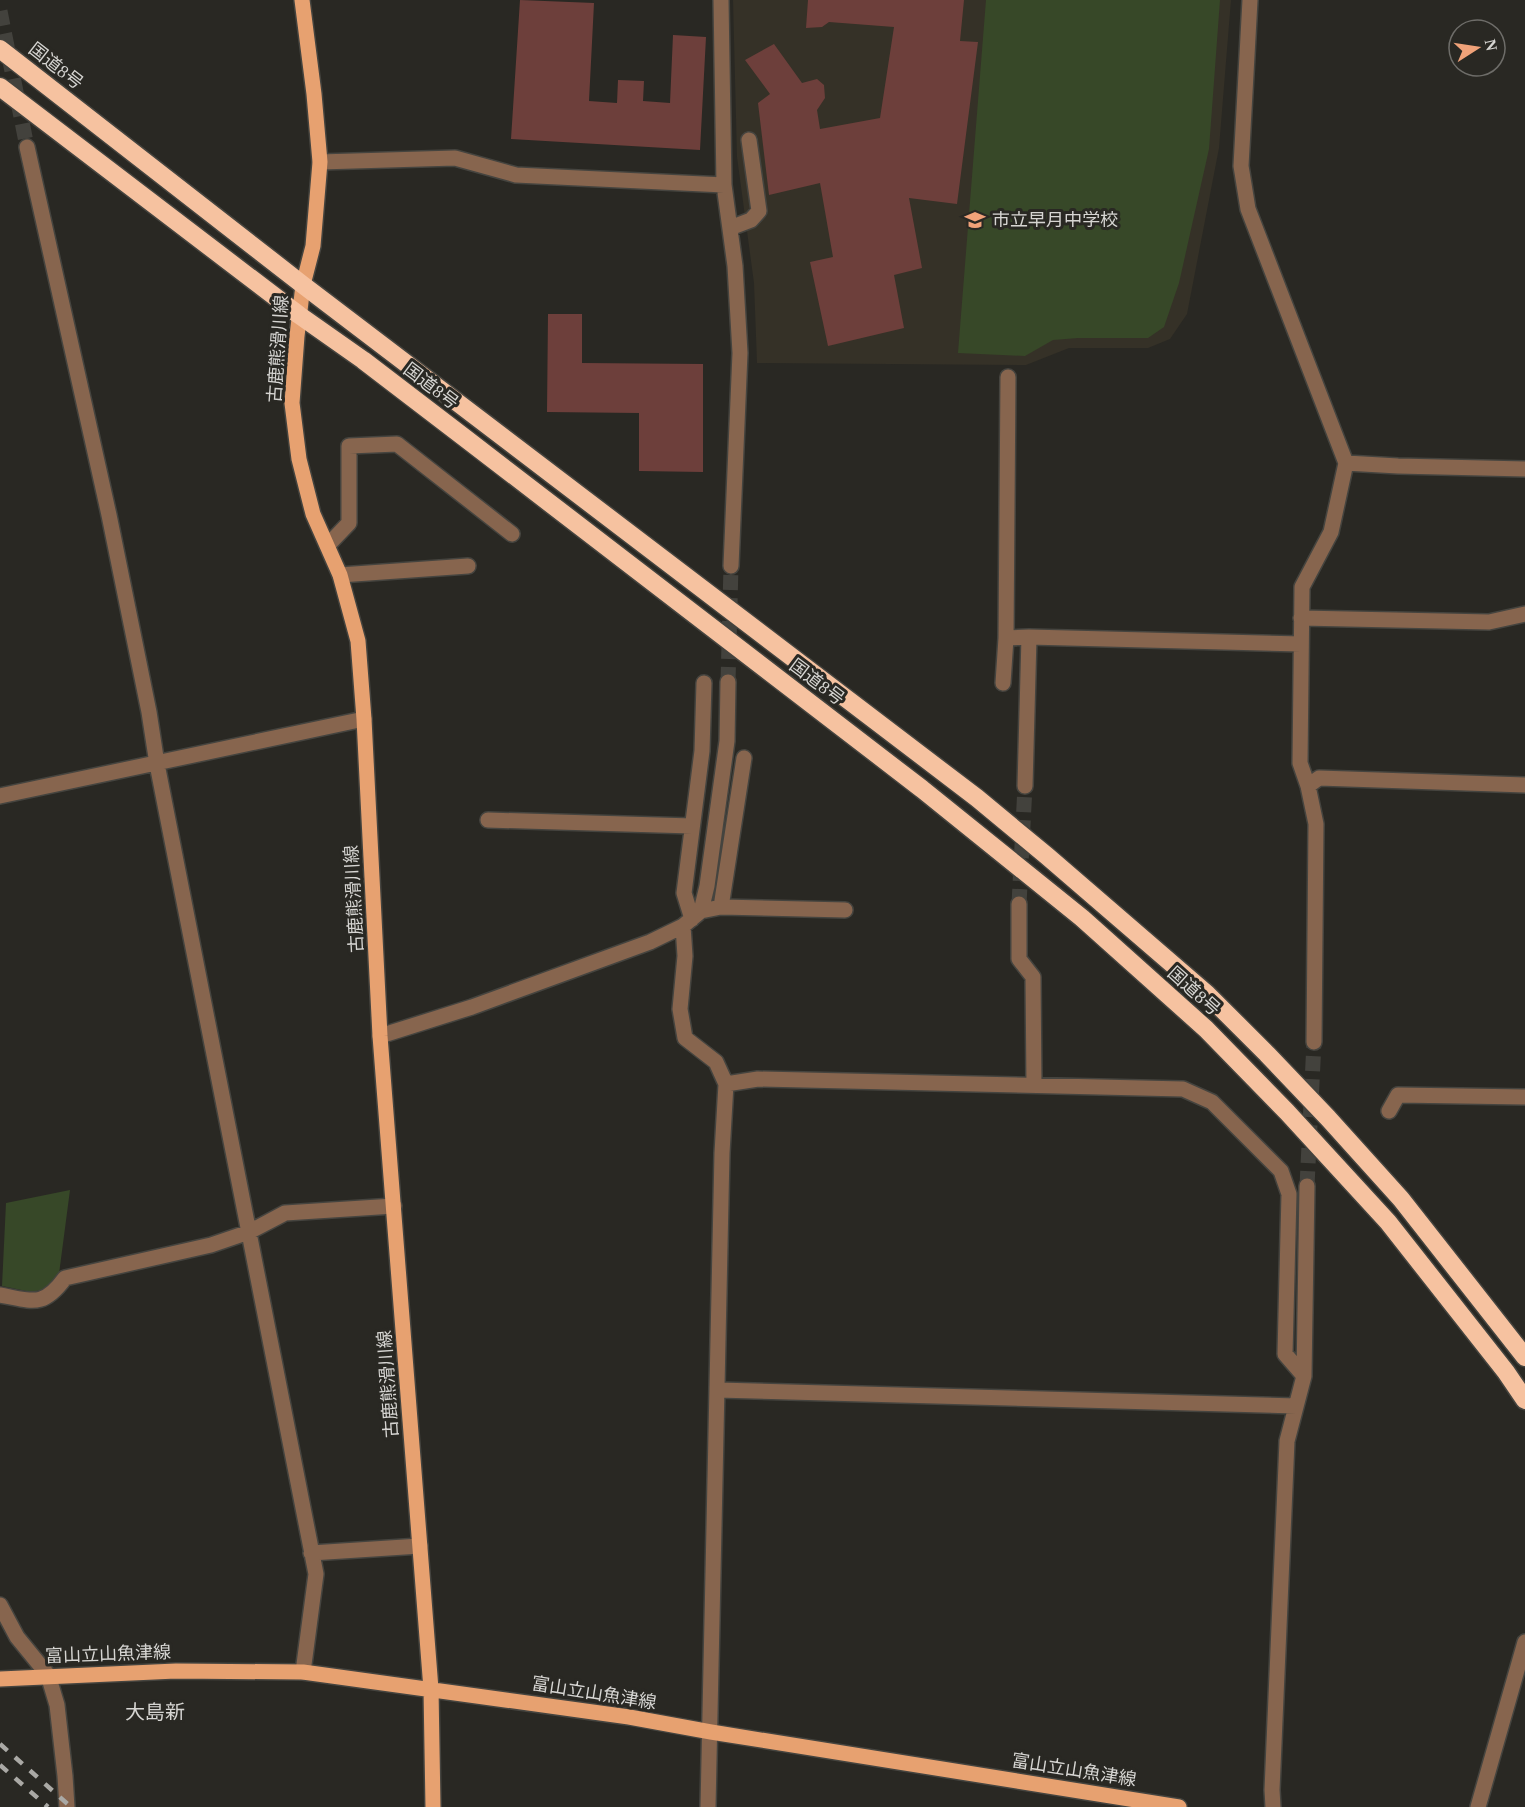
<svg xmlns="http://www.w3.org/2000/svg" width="1525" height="1807" font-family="'Times New Roman','Noto Sans JP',serif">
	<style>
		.built { fill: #353127 }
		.green { fill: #374828 }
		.building { fill: #6d3f3b }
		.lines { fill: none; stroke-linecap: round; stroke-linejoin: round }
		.minor-tunnel { stroke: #43423d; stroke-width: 15; stroke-dasharray: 15 8; stroke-linecap: butt }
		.minor-casing { stroke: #45443f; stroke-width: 18 }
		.major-casing { stroke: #45443f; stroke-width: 18 }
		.highway-casing { stroke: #45443f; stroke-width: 21 }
		.minor { stroke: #87654e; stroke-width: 15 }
		.major { stroke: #e7a170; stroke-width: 15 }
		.highway { stroke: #f6c2a0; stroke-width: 18 }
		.rail { stroke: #aaa9a5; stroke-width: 4.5; stroke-dasharray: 10 10; stroke-linecap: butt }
		.labels { text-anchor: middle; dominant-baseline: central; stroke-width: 6; stroke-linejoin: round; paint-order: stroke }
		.street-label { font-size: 18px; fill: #d6d5d2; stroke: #292823 }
		.poi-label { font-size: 18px; fill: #d6d5d2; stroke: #292823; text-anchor: start }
		.neighbourhood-label { font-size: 20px; fill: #d6d5d2; stroke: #292823 }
	</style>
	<rect width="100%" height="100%" fill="#292823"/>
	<path class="built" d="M733,0h498l-12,148 -32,166 -17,25 -22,9h-79l-43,17 -269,-2 -3,-80 -17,-126z"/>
	<path class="green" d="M986,0h234l-11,149 -30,134 -15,44 -16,11h-70l-25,2 -28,16 -67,-3z
		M70,1190l-11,84 -7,14 -21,4 -29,-6 4,-83z"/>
	<path class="building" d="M520,0l74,3 -5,98 28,2 1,-23 26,1 -1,20 27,2 3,-68 33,2 -6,113 -189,-11z
		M808,0h156l-4,41 18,1 -21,162 -48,-6 13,70 -28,7 10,53 -76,18 -18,-84 23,-5 -13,-74 -51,12 -11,-92 12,-9 -25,-34 29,-16 28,39 15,-4 7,6 1,13 -8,12 3,19 60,-11 14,-91 -65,-5 -7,5 -16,1z
		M548,314h34v49l121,1v108l-64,-1v-58l-92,-1z"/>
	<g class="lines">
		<path class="minor-tunnel" d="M0,11l27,136
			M728,682l3,-116
			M1019,904l6,-118
			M1307,1186l7,-144"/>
		<g class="minor-casing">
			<path id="minor" d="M721,0l3,185 11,81 5,87 -9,213
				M1250,0l-9,166 7,43 98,254 -15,69 -29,55 -2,176 8,23 8,38 -2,218
				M27,147l82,368 40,197 8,52 159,810 -13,98
				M320,162l135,-4 61,17 208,10
				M730,228l21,-8 8,-9 -10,-71
				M1346,463l52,3 127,3
				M328,545l21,-22v-77l48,-2 115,90
				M340,575l128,-9
				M1301,618l188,4 36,-8
				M1029,637l272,7
				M1006,638l23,-1 -4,149
				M1003,683l3,-45 2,-261
				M1308,786l11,-8 206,7
				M0,796l364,-77
				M488,820l204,6
				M1019,904v55l14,18 1,108
				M721,907l124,3
				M701,911l20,-4 23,-149
				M692,919l-8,-26 18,-142 2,-68
				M683,926l2,30 -5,53 5,29 31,24 10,22 -4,69 -14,654
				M380,1036l92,-29 178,-65 33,-16 18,-15 6,-25 20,-145 1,-59
				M726,1084l32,-5 425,10 29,13 69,69 8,23 -4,160 19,22
				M1389,1111l9,-16 127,2
				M0,1295c33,6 43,13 65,-17l146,-33 38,-13 36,-19 109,-7
				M718,1390l578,16
				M311,1553l109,-7
				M0,1605l17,32 31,38 9,30 8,71 2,31
				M1273,1807l-1,-17 15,-349 17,-65 3,-190
				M1478,1807l47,-165"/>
		</g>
		<g class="major-casing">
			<path id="major" d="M302,0l12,94 6,68 -7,84 -10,39 -6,51 -5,67 7,56 14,55 27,61 18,66 6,78 16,317 51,653 2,118
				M0,1679l176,-8 127,1 326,45 82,15 468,75"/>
		</g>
		<g class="highway-casing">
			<path id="highway" d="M0,49l303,236 674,513 70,58 160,138 60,60 61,64 73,81 124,158
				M0,87l299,228 64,45 102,78 457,351 160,129 124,111 81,83 101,110 118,150 19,28"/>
		</g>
		<use href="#minor" class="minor"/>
		<use href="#major" class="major"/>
		<use href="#highway" class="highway"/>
		<path class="rail" d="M0,1744l71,63
			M0,1765l48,42"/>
	</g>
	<defs>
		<g id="school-bare" transform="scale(1.62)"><path d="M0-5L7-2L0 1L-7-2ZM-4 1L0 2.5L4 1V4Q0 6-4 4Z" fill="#f0a279" stroke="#292823" stroke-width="2.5" paint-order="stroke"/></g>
	</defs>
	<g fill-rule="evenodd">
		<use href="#school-bare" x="975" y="220"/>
	</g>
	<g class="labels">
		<g class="street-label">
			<text transform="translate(56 66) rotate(38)">国道8号</text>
			<text transform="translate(278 349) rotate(-86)">古鹿熊滑川線</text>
			<text transform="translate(431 386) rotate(37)">国道8号</text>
			<text transform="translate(817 682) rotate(37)">国道8号</text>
			<text transform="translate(354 899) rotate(-93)">古鹿熊滑川線</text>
			<text transform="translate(1194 991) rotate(42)">国道8号</text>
			<text transform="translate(388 1384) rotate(-94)">古鹿熊滑川線</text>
			<text transform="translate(108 1654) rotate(-2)">富山立山魚津線</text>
			<text transform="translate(594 1693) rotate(9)">富山立山魚津線</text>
			<text transform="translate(1074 1770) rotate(9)">富山立山魚津線</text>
		</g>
		<g class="poi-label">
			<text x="992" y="220">市立早月中学校</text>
		</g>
		<g class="neighbourhood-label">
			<text x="155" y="1712">大島新</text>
		</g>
	</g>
	<g transform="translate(1477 48) rotate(78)"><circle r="28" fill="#292823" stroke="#6e6d69" stroke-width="1.5"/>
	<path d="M0-4.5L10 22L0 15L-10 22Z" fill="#f0a279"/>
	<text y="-9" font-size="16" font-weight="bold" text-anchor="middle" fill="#d6d5d2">N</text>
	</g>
</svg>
